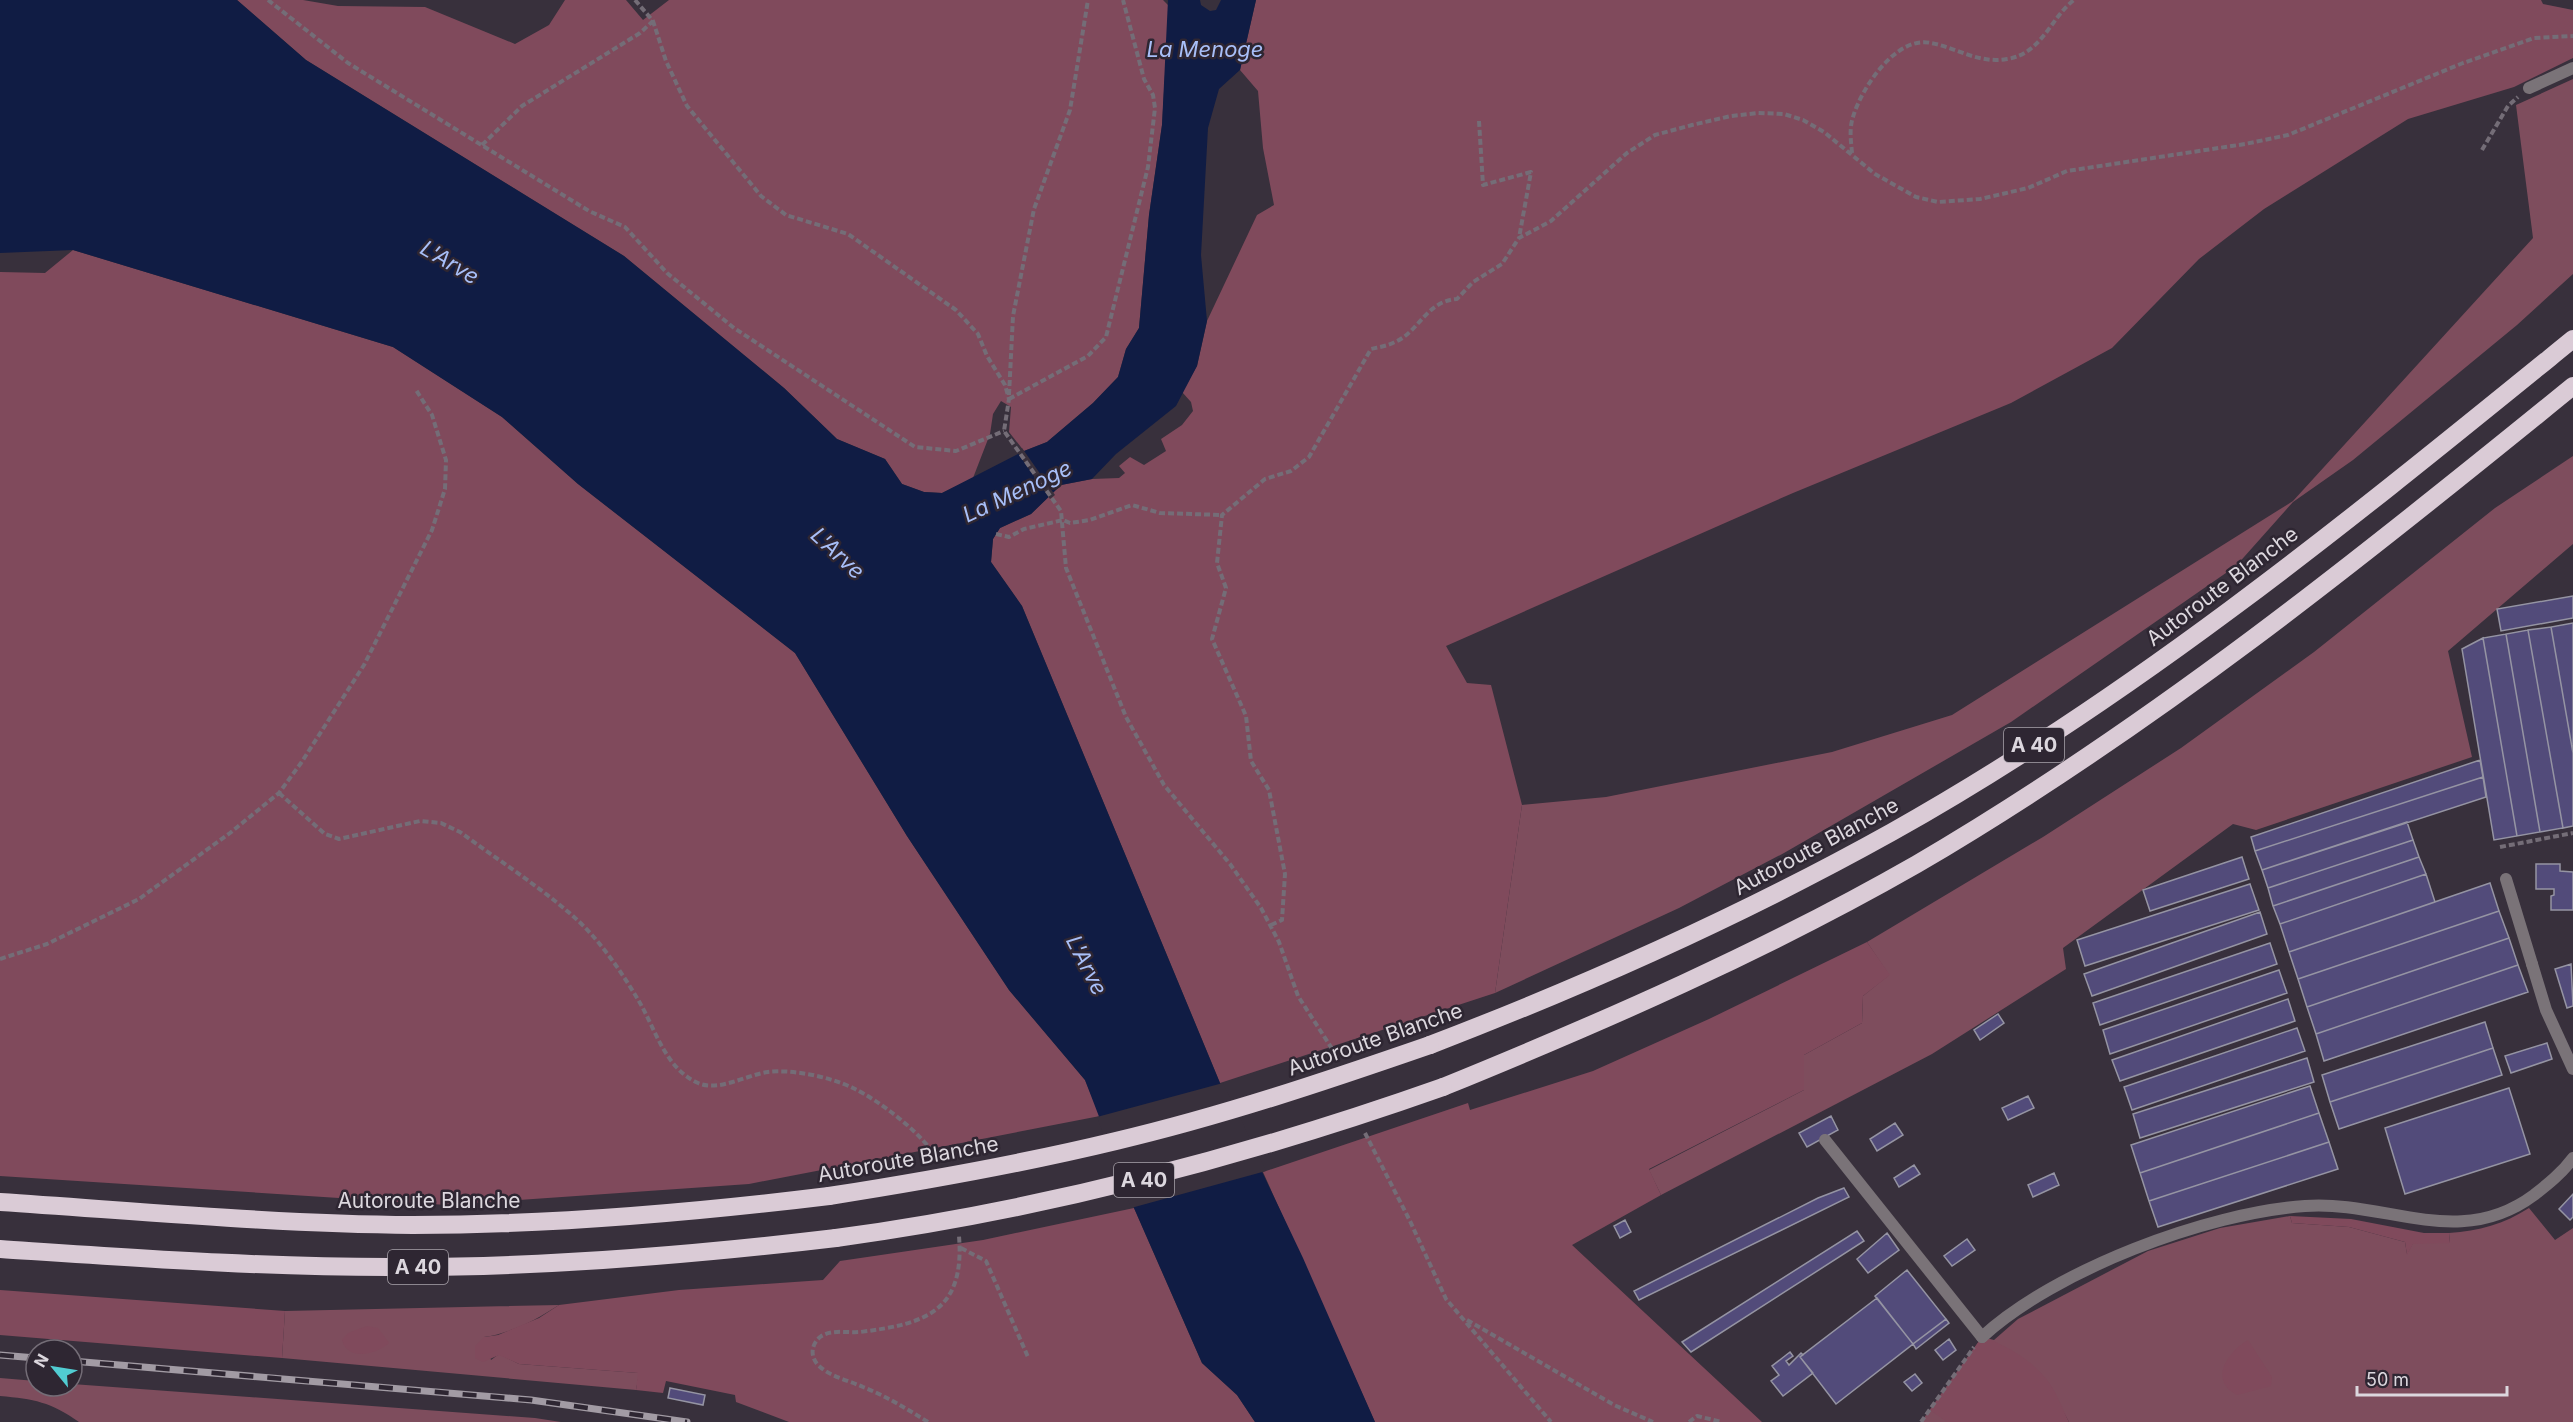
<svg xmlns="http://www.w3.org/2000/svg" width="2573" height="1422" font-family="Inter,sans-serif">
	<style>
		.green { fill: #7e4d5d }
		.forest { fill: #804a5c }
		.water { fill: #101c44 }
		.pier { fill: #38303c }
		.building { fill: #524b7a; stroke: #9594a3; stroke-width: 1.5 }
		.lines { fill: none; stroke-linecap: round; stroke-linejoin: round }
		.path { stroke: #746d77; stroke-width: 4; stroke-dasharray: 6 3; stroke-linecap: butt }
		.lane { stroke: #7a7378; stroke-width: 12 }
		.street { stroke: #7a7378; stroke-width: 12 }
		.highway { stroke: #dacbd6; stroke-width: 18 }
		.rail-casing { stroke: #a29ba4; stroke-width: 7 }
		.rail { stroke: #2e2632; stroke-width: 4.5; stroke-dasharray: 14; stroke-linecap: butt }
		.highway-bridge { stroke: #dacbd6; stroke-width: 18 }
		.labels { text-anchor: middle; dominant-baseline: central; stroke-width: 5; stroke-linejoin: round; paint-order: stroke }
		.shield { fill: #2e2632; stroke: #a8a2aa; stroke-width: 1.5 }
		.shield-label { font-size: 20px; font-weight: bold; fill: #dcd7de }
		.street-label { font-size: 21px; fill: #dcd7de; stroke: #2e2632 }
		.water-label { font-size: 22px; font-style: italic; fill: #a8bff8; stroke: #2e2632 }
	</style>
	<rect width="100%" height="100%" fill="#38303c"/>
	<path class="green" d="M2573,79v195l-56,51 -164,135 -60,42 -57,64 -225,156 -227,131 -105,55 -184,85 27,-188 84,-8 226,-45 120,-37 341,-214 240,-263 -17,-133z
		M2573,456v88l-125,107 24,106 -216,73 -23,-6 -170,124 3,21 -134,85 -271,141 -12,-25 155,-80v-35l58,-32 1,-27 26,-21 -22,-33 176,-105 138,-89 133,-96 181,-144z
		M2529,1208l26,32 18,-12v194h-504l-6,-11 -57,11h-85l61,-85 12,3 24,-21 130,-68 72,-23 70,-12 2,7 57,4 56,15 2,12 6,-11h37l-1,-10c30,-2 55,-9 80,-25z
		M559,1305c-23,15 -48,28 -75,32l7,23 8,-6 20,10 120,9 -3,17 -354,-32 3,-47z
		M0,1378l36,3v5l36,-2 463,34 26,4h-482c-28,-20 -45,-23 -79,-26z"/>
	<path class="forest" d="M237,0h66l35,6 87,1 90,37 34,-19 16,-25h61l17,20 26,-20h494l6,6 -7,119 -13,90 -10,113 -13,21 -8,28 -25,26 -46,39 -23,9 -15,-19 2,-25 -10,-6 -8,13 -3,20 -17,44 -31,15 -18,-1 -22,-8 -17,-25 -48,-20 -53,-51 -160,-132 -318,-196z
		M1256,0h1285l2,4 30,6v48l-59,29 -106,32 -144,90 -65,50 -87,89 -101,55 -218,90 -347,153 21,37 24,2 31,120 -27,188 -275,90 -198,-477 -31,-44 2,-23 7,-11 31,-14 30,-29 31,-6 27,-1 6,-5 -6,-7 11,-9 14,8 22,-14 -5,-12 21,-14 11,-14 -2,-9 -9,-10 15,-26 10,-45 50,-106 17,-10 -11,-57 -5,-57 -18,-21z
		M73,250l320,97 109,70 76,67 217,169 112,183 102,154 76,90 15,36 -351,68 -302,21 -447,-29v-904l45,1z
		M1867,942l23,33 -27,21 -1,27 -58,32v35l-155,79 12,26 -89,50 190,177h-387l-112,-250 205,-69 2,7 123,-39 116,-52z
		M1134,1208l68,155 35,32 18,27h-466l-53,-20 -1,-7 -69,-14 -3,12 -27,-3 2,-17 -119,-9 -20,-9 -16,7 -8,-4v-12l9,-9 14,-2 41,-17 20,-13 120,-15 144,-10 17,-19 143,-21z
		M2290,1216l61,3 73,14h25l1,10 -37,1 -6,11 -2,-13 -56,-15 -57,-4z
		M0,1290l285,21 -3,47 -282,-23z
		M367,1326l11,2 11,15c-12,11 -41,19 -47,-3l6,-7z
		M1982,1337c24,7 54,26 68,47 8,12 13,26 19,38h-122l-17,-12z
		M2248,1340l24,37 -1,9 -34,9c-29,-15 -9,-43 11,-55z"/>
	<path class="water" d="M0,0h237l69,60 318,196 160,132 53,51 48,20 17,25 22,8 18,1 82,-42 23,-9 46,-39 25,-26 8,-28 13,-21 10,-113 13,-90 6,-125h32l1,5 9,6 6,-1 5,-10h35l-16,70 -21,19 -11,39 -7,127 6,66 -10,45 -21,40 -60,48 -24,25 -31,6 -30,29 -31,14 -7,11 -2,23 31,44 198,477 83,175 72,164h-120l-18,-27 -35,-32 -68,-155 -49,-128 -76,-90 -102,-154 -112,-183 -217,-169 -76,-67 -109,-70 -320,-97 -73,3z"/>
	<path class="pier" d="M1022,448l33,47 -5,4 -33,-47z
		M1223,1083l43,88 -135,37 -34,-91z"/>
	<path class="building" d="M2573,596v22l-72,13 -4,-22z
		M2573,623v130l-22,-126z
		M2551,627l22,126v73l-10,2 -35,-198z
		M2528,630l35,198 -23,4 -34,-198z
		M2506,634l34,198 -23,4 -34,-198z
		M2483,638l34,198 -23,4 -32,-191z
		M2480,760l3,17 -228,74 -4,-14z
		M2483,777l3,20 -224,73 -7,-19z
		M2407,822l6,18 -145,48 -6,-18z
		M2413,840l6,17 -146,49 -5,-18z
		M2242,857l7,22 -99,32 -7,-21z
		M2419,857l7,17 -146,50 -7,-18z
		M2536,864h24v7l13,1v38h-22v-14l3,-1v-6h-18z
		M2426,874l9,28 -146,50 -9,-28z
		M2490,883l9,28 -201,68 -9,-27z
		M2250,884l9,26 -174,56 -8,-26z
		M2499,911l10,27 -202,69 -9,-28z
		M2260,912l7,22 -175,62 -8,-22z
		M2509,938l9,27 -202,69 -9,-27z
		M2270,943l7,21 -177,61 -7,-22z
		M2571,964l2,42 -6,2 -12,-39z
		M2518,965l10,27 -204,69 -8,-27z
		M2279,970l8,23 -177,61 -7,-24z
		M2288,999l7,22 -175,60 -8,-21z
		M1998,1014l6,9 -24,17 -6,-10z
		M2485,1022l8,26 -163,54 -8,-27z
		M2297,1028l8,23 -173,59 -8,-23z
		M2547,1043l5,16 -41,14 -6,-17z
		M2493,1048l9,27 -163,54 -9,-27z
		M2307,1058l7,24 -174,56 -7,-24z
		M2310,1086l9,27 -179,60 -9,-28z
		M2509,1088l21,66 -125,40 -20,-66z
		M2028,1096l6,12 -26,12 -6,-12z
		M2319,1113l10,29 -180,59 -9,-28z
		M1831,1116l7,14 -31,17 -8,-14z
		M1895,1123l8,12 -26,16 -7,-12z
		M2329,1142l9,27 -180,58 -9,-26z
		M1914,1165l6,9 -21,13 -5,-9z
		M2054,1173l5,12 -26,12 -5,-12z
		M1844,1188l5,9 -210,103 -5,-9 184,-93z
		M2573,1194v23l-3,3 -11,-11z
		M1625,1220l6,12 -11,6 -6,-12z
		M1857,1231l7,10 -173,111 -9,-10z
		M1887,1233l12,17 -31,23 -11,-14z
		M1967,1239l8,11 -23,16 -8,-10z
		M1907,1270l39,49 -33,25 -38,-48z
		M1877,1298l36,46 -77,60 -36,-47z
		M1946,1319l3,4 -33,26 -3,-5z
		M1949,1339l7,11 -13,10 -8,-10z
		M1790,1352l3,4 -7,5 3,4 12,-12 2,2 -3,2 13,16 -30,23 -12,-15 8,-6 -7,-9z
		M1915,1374l7,9 -10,8 -8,-9z
		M670,1388l35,7 -2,10 -35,-7z"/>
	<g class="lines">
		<path class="path" d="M268,0l80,63 241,148 36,16 42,46 67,55 181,119 41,4 48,-20
			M635,0l18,21 13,40 21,45 74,90 25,19 62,19 108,76 22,24 9,22 18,29 4,14 -5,32 57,80 5,57 60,149 38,68 66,79 31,44 18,34 19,54 40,62
			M1479,121l4,64 48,-13 -12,66
			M482,145l40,-39 118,-73 13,-12
			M2482,150l26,-44 10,-9
			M1852,153c-1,-12 -3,-24 1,-36 8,-28 43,-82 78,-74 27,5 47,21 76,16 35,-5 44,-42 67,-59
			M1009,395l4,-79 21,-107 36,-99 18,-110
			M1009,399l79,-43 18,-19 42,-170 7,-59 -2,-13 -9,-16 -21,-79
			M996,534l13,3 15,-8 39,-9 7,3 20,-3 42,-15 28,8 62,2
			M279,793l46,41 14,5 81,-18 21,2 19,9c38,28 79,54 114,85 26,23 49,57 66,86 16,28 26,66 58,80 21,9 48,-8 70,-11 25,-3 62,5 85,16 27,13 72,47 85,73
			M2500,847l73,-14
			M1271,925l11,-5 3,-46 -16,-84 -18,-29 -5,-45 -34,-77 14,-51 -9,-25 5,-48 43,-36 26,-8 18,-14 62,-108c8,-2 16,-3 24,-7 24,-10 31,-41 62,-43l16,-17 29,-18 17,-26 32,-17 76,-68 28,-18 37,-10 39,-9 27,-3 26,1 19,6 21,12 51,42 41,23 22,5 42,-3 48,-11 39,-17 178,-27 43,-9 175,-72 71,-25 39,-2
			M0,959l47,-15 92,-45 91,-66 49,-40 22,-30 63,-98 68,-135 13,-41 1,-29 -14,-45 -16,-25
			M1365,1133l45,88 36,78 105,123
			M961,1248l25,13 42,96
			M1467,1320l147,85 39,17
			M928,1422c-21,-13 -42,-26 -65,-35 -15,-7 -33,-10 -45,-22 -8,-9 -7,-20 2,-28 11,-8 27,-4 40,-5 66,-8 105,-21 99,-96
			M1689,1422l8,-6 25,6
			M1921,1422l53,-75"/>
		<path class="lane" d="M2506,879l26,85
			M1825,1140l157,197"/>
		<path class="street" d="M2529,88l44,-20
			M2532,964l14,46 27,59
			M1982,1337c73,-67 224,-124 323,-131 81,-6 154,45 229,-11 14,-11 28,-22 39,-37"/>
		<path class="highway" d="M1430,1045c159,-61 313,-130 462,-213 245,-137 464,-317 681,-493
			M1443,1087c162,-66 322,-136 474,-223 234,-137 446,-307 656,-478
			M0,1202c137,9 275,22 413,23 139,0 277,-12 416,-29
			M0,1249c135,9 271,19 407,18 144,0 286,-12 429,-29"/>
		<g class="rail-casing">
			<path id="rail" d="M0,1355l36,3
				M72,1361l459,39 156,22"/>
		</g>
		<use href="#rail" class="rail"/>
		<path class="highway-bridge" d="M829,1196c96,-15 192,-32 287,-55 106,-25 210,-60 314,-96
			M836,1238c208,-28 409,-81 607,-151"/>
	</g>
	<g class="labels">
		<g class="shield">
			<rect x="2004" y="728" width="60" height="34" rx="4.5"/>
			<rect x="1114" y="1163" width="60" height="34" rx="4.5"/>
			<rect x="388" y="1250" width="60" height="34" rx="4.5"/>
		</g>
		<g class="shield-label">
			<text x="2034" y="745">A 40</text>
			<text x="1144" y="1180">A 40</text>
			<text x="418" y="1267">A 40</text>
		</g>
		<g class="street-label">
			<text transform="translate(2222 586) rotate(-37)">Autoroute Blanche</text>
			<text transform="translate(1816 846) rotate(-28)">Autoroute Blanche</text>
			<text transform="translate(1375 1039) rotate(-19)">Autoroute Blanche</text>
			<text transform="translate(908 1159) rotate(-10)">Autoroute Blanche</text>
			<text x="429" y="1200">Autoroute Blanche</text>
		</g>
		<g class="water-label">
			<text x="1205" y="49">La Menoge</text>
			<text transform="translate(450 262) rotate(31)">L'Arve</text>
			<text transform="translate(1017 491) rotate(-25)">La Menoge</text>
			<text transform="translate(838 553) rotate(43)">L'Arve</text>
			<text transform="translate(1087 965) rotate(63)">L'Arve</text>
		</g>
	</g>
	<g transform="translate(54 1368) rotate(300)"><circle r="28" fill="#2e2632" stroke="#746d77" stroke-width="1.5"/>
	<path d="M0-4.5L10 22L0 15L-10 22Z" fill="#51ccd2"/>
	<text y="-9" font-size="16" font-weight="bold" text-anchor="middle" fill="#dcd7de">N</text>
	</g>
	<path d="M2357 1386v9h150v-9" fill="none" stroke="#dcd7de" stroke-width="3"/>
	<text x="2366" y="1386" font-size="18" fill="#dcd7de" stroke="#2e2632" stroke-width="4.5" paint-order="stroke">50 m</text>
</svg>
